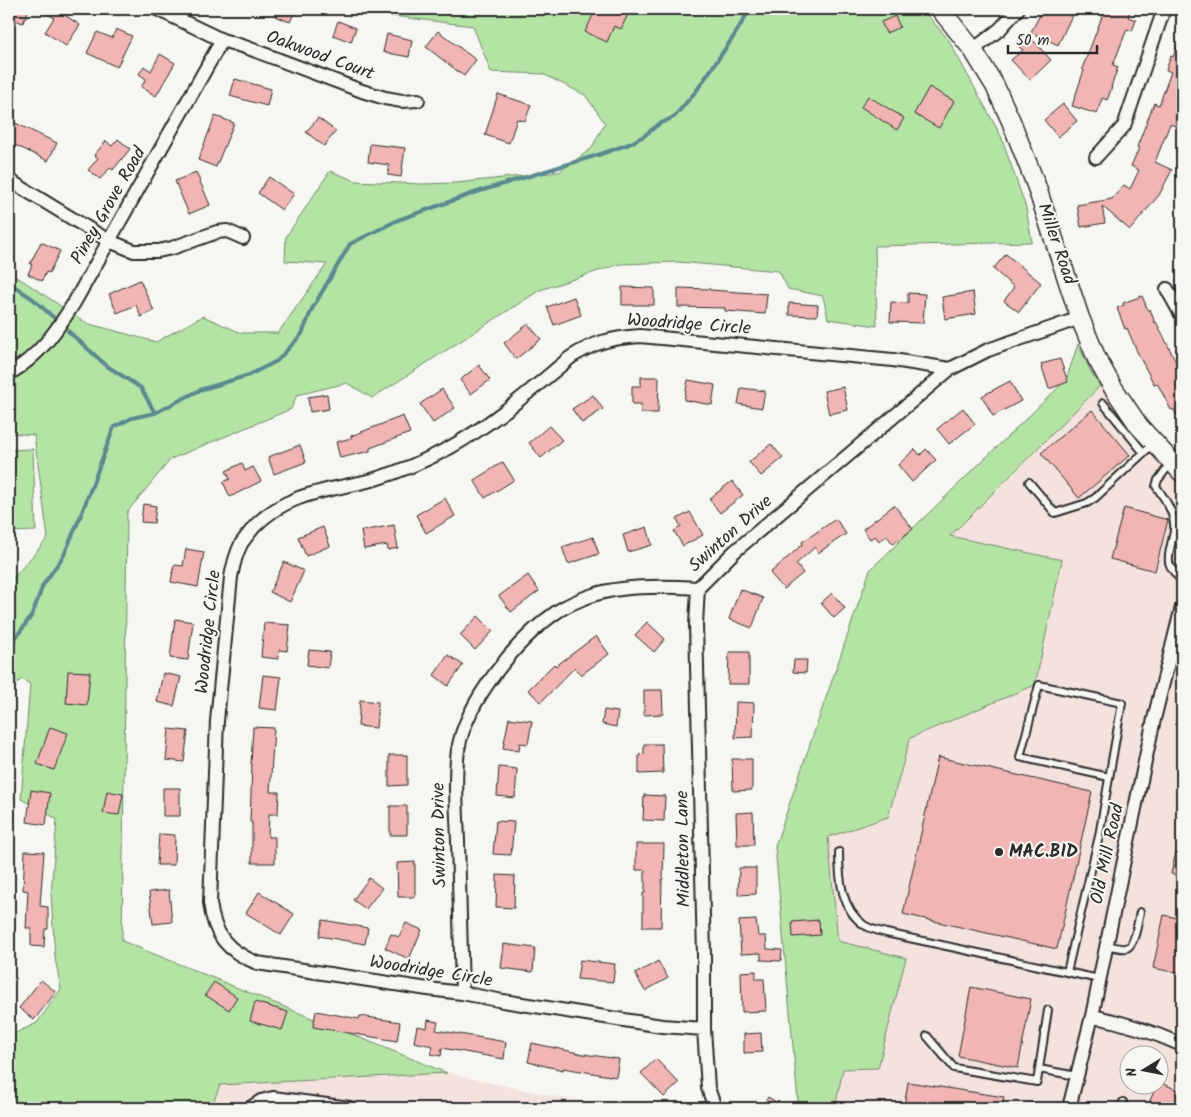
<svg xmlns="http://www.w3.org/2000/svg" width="1191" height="1117" font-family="Kalam,sans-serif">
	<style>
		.built { fill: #f4e2df; fill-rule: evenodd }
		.green { fill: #b4e4a4; stroke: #708868 }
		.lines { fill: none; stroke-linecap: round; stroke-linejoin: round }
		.stream { stroke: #5a8a8f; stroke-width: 4 }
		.building { fill: #f1b5b3; stroke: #2b2b2b }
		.lane-casing { stroke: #2b2b2b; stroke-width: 10 }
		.street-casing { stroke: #2b2b2b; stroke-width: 16 }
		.secondary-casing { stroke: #2b2b2b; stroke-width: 21 }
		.lane { stroke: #f6f6f2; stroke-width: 6 }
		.street { stroke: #f6f6f2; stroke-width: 12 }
		.secondary { stroke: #f6f6f2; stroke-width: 18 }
		.poi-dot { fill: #2b2b2b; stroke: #f6f6f2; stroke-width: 2 }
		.labels { text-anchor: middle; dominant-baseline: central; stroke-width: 4; stroke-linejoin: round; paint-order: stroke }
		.street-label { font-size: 18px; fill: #2b2b2b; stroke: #f6f6f2 }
		.poi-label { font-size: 18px; font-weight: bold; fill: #2b2b2b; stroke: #f6f6f2; text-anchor: start }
	</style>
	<rect width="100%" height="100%" fill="#f6f6f2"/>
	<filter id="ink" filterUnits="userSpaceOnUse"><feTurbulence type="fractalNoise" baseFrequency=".02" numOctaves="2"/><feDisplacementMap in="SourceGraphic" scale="10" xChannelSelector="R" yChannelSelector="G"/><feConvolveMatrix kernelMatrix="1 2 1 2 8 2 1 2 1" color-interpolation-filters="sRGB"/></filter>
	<g filter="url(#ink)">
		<path class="built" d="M1100,386l82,82v640h-347l8,-39 62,-111 -67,-17 -10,-104 60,-20 22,-79 125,-53 -86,-149zM1128,1054h30v30h-30z
			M447,1073l161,35h-397l9,-23z"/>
		<path class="green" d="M336,9h586l26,30 53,97 25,72 6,34 -157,4 2,80 -49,-7 -5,-23 -35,-7 -9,-18 -101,-9 -58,2 -80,26 -168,108 -25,-15 -50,12 -6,14 -120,50 -44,53 -5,429 325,132 -227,12 -9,23h-202v-72l28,-13 24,-34 -6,-31 -4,-64 6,-75 -36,-20 9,-115 -8,-5 -13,11v-107l39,-45 -14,-103 -25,-2v-160l16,9 61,41 70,19 47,-26 38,17h37l49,-69 -42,-3 1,-24 44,-66 26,10 65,3 35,-1 103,-11 32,-23 14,-26 -20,-28 -42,-21 -52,-2 -18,-46z
			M1078,344l12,26 10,16 -150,150 112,24 -27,125 -125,53 -22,79 -60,20 10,104 68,17 -28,110 -35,1 -8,39h-39l2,-6 -23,-256 95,-276 196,-190z
			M33,449l3,82 -27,1v-82z"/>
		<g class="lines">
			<path class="stream" d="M9,283l24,16 20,18
				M68,331l39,35 34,22 14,25
				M9,647l23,-32 11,-30 21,-30 17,-40 33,-88 18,-9 23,-5 45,-23 49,-15 28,-14 25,-27 10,-25 38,-65 48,-24 79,-28 124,-38 28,-10 15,-8 15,-12 15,-7 23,-27 37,-54 16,-27"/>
		</g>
		<path class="building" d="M9,9h20l-6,14 -14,-5z
			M41,9h30l-5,7 14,9 -14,21 -21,-14 9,-14z
			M278,9h18l-6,13 -15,-6z
			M596,9h25l8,3 -8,17 -7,-3 -7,16 -22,-10z
			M1043,9h32l-17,36 -27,-13z
			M1105,9h26l-3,8 8,3 -4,11 -5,-2 -14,36 5,2 -7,20h1l-5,13 -5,-2 -5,16 -25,-8 12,-36 -2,-1z
			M895,16l5,11 -14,6 -5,-11z
			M338,21l18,7 -5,14 -18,-7z
			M116,29l16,7 -15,31 -30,-14 10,-21 15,6z
			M438,31l38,29 -12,16 -38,-29z
			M387,34l25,6 -3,17 -26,-5z
			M1029,36l22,24 -21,20 -19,-20 12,-10 -5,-4z
			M1181,36h1v44l-6,15 6,2v19l-4,11 -8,-3 -15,38 17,8 -13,25 -29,35 -28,-24 3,17 -24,4 -4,-22 35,-6 12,-14 6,4 9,-19 -8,-4 8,-18 -2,-1 17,-44 5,2 12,-33 -5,-2 5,-14 2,1z
			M160,54l15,9 -19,33 -15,-9 5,-8 -7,-5 5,-8 7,5z
			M235,79l36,10 -4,17 -37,-10z
			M929,87l25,14 -15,27 -25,-14z
			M498,94l33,11 -6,16 -8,-2 -8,24 -24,-8z
			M868,96l36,22 -7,12 -36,-23z
			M1063,104l14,17 -19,16 -14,-17z
			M215,116l19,7 -18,44 -18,-7z
			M318,118l18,13 -12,15 -18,-14z
			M9,120l48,23 -9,18 -39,-19z
			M118,139l12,10 -17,21 -3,-2 -10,11 -12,-9 10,-12 -4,-3 12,-14 6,5z
			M370,144l35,4 -4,29 -13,-2 1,-10 -21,-3z
			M196,172l14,33 -21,9 -14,-33z
			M269,177l25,17 -12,16 -24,-17z
			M41,242l19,9 -11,22 -3,-1 -4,9 -14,-7 4,-9 -2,-1z
			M1006,254l35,29 -22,29 -15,-11 10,-14 -21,-18z
			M140,280l14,31 -13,6 -5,-12 -19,8 -8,-19z
			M622,287l32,1v17h-32z
			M678,288l32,1v1l57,4 -2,20 -40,-3v-3l-47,-1z
			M973,292l3,22 -31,5 -3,-22z
			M908,293l17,1 -2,29 -33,-1 1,-20 17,1z
			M1142,296l6,14 2,-1 5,14 1,-1 6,11 14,29 1,-1 5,9v54l-9,-15 -2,1 -14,-27 -3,1 -15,-28 -12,-28 -2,1 -8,-21 7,-3 -1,-2z
			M574,297l7,18 -27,10 -7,-18z
			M789,303l29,2 -1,11 -28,-1z
			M528,324l13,15 -25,20 -12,-16z
			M1060,359l8,23 -19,7 -8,-25z
			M479,365l11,15 -19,14 -11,-14z
			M641,377h18l-1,36h-17v-9h-9v-18h9z
			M688,380l27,5 -3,20 -28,-5z
			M1010,381l11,20 -28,15 -11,-20z
			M843,387l5,23 -19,4 -5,-23z
			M741,388l24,3 -3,17 -24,-4z
			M442,389l13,19 -22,15 -13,-19z
			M327,394l2,15 -19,3 -2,-15z
			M593,395l10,14 -21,14 -10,-14z
			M963,408l12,16 -26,20 -12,-15z
			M1092,410l38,45 -51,43 -38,-45z
			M403,416l7,17 -40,15v3l-30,7 -4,-16 15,-4v-2z
			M549,426l13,14 -21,18 -12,-15z
			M771,444l12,14 -22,18 -12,-14z
			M300,445l6,17 -32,12 -6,-17z
			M915,449l5,6 6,-6 10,11 -24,22 -14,-17z
			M503,462l11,18 -29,18 -11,-18z
			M242,463l3,8 8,-4 8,14 -31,16 -7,-15 7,-3 -4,-8z
			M732,481l11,14 -23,18 -11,-14z
			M445,498l10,18 -29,17 -10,-18z
			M143,504l13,2 -2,17 -13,-1z
			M894,505l19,24 -20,15 -6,-8 -8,5 -4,-5 -5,3 -7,-10z
			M1124,508l44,12 -13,51 -45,-12z
			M690,512l13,23 -20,11 -9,-15 7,-4 -4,-8z
			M836,519l10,15 -28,19 -3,-6 -19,17 7,9 -19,16 -14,-16 33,-29 -1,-2z
			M394,525l4,23 -10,2 -1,-5 -23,4 -3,-18z
			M323,527l7,19 -24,10 -8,-19z
			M647,527l5,18 -24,7 -5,-17z
			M593,537l6,17 -31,10 -6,-17z
			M186,549l18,3 -6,35 -27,-5 3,-17 9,1z
			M284,562l20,9 -14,31 -20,-10z
			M528,575l11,16 -28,21 -12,-16z
			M740,589l23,9 -11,30 -23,-9z
			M832,593l13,15 -11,10 -13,-15z
			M478,616l15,15 -18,19 -15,-15z
			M175,619l18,3 -5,38 -18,-2z
			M647,622l18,17 -11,13 -19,-17z
			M264,623l26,2 -3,26 -8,-1 -1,9 -17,-2z
			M596,636l13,18 -28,21 -6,-8 -34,35 -13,-12 26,-26 2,2z
			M309,650l21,2 -2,16 -21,-3z
			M729,652h20v32h-21z
			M448,655l15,10 -15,21 -14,-11z
			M794,660h13l-1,13 -13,-1z
			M68,671l22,1 -3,33 -21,-2z
			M163,673l18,4 -7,29 -17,-4z
			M263,675l18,2 -4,33 -18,-2z
			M644,690h18l1,24 -19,1z
			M360,700l18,2 -2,26 -18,-2z
			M736,702l18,1 -1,34 -18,1z
			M604,710l14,2 -2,15 -14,-3z
			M509,718l23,3 -4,23 -8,-1 -1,8 -16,-3z
			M50,727l18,6 -14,37 -17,-6z
			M253,727l21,1 -4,64h9l-1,22h-9l-1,23h7v26h-23v-41h-2l2,-58h-1z
			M169,729l19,2 -4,31 -18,-2z
			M644,744h18l1,29 -24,1v-19l5,-1z
			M389,755h18v30l-18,1z
			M938,757l154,35 -35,157 -154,-35z
			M732,759h20v31l-19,1z
			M499,767l18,2 -2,29 -18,-2z
			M163,788h17v28h-17z
			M31,790l19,3 -4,32 -19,-3z
			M107,791l16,3 -4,21 -16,-2z
			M644,795l21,1 -1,25 -21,-1z
			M390,806h17v29h-17z
			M753,812l1,33h-17l-1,-32z
			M496,821l18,1 -3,33 -18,-1z
			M159,834l16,1 -1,30h-17z
			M1178,843h4v34l-11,-3z
			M636,844h28l-1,35h-1l-1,48h-18v-34h2v-23h-9z
			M25,851l19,1 -4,54 8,1v22h-3l-1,18 -13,-1v-18h-5l2,-37 -5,-1z
			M415,862v35h-17l-1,-34z
			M739,868h17v26l-18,1z
			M497,875l18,1 -1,32 -18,-1z
			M369,878l13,10 -16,21 -13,-9z
			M169,890l3,32 -19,2 -4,-32z
			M259,892l35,22 -13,21 -35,-22z
			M1164,915l18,4v55l-29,-6z
			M323,920l45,8 -3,16 -46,-8z
			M756,920l2,16h8l1,13 15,1 -1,11 -20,-1v-7l-20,1 -2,-33z
			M819,920l1,15 -27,2 -1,-15z
			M406,923l16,7 -13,29 -24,-11 6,-14 8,3z
			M504,944l31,4 -2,24 -32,-4z
			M580,960l35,4 -2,18 -36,-3z
			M658,961l10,17 -23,13 -10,-17z
			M756,971v8h8l2,32 -24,1 -1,-40z
			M41,980l15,12 -22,28 -15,-12z
			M214,982l23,15 -8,13 -24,-15z
			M971,987l60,12 -13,69 -60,-12z
			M255,1002l33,10 -6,18 -32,-9z
			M316,1011l43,8 1,-3 40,6 -3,19 -84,-14z
			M428,1020l10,2 -2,8 70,12 -2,17 -62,-11 -1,8 -10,-2 2,-8 -19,-4 3,-16 10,2z
			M761,1033l1,19 -18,1v-19z
			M532,1043l51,11 36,5 -3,18 -53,-9v2l-35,-8z
			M656,1059l23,24 -15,14 -23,-24z
			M908,1082l96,15 -2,11h-98z
			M1159,1082l23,10v16h-35l10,-24h1z
			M768,1097l18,11h-25z"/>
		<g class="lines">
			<g class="lane-casing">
				<path id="lane" d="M1103,403l41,50
					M1171,463l-13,17 -2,6c8,12 17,24 18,38 1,6 -1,11 -2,16 -5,22 -6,25 10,41
					M1029,482l26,31 32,-10 8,-5 58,-54
					M839,852c0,26 2,57 25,73 6,4 15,6 22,8l213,46
					M1106,945c6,1 14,4 20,3 9,-1 12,-28 14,-36
					M1067,972l32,-136 23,-133 -83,-18 -19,72 89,20
					M927,1036l27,32 83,14 2,-13 38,7
					M1039,1069l9,-59
					M1027,1108l4,-1 5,1
					M1120,1108l3,-6"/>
			</g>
			<g class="street-casing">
				<path id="street" d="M157,9l65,31 26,8 114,43 23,7 17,3 16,-1
					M973,50l27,-21 18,-20
					M1096,157l28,-31 40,-117
					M9,180l100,61 25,10h24l14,-3 45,-16 10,-1 16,7
					M1167,289l15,27
					M9,374c31,-19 46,-41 65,-71l148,-263
					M698,588l-2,36 8,332v73l4,59 7,20
					M462,993c-1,-51 -3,-102 -4,-152 -1,-30 -4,-62 0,-91 8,-49 60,-112 100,-139 11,-7 23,-12 35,-16 30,-10 73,-9 105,-7l37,-37 215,-182 38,-19 92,-32
					M1092,1016c34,7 59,15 90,29
					M704,1029l-42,-3 -159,-25 -41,-8 -34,-4 -171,-26c-30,-12 -43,-28 -47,-60l7,-182 14,-144c2,-11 5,-23 10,-33 4,-6 9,-12 14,-18 33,-34 74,-35 117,-46 27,-8 53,-19 77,-32 44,-24 83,-59 122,-91 24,-15 40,-19 69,-21l253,24 57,9
					M250,1108l11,-7 12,-3 77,10
					M1069,1108l23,-92 30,-146 32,-151 28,-112"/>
			</g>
			<g class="secondary-casing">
				<path id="secondary" d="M940,9l33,41 22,36 16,35 25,64 44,133 17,41 15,27 27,40 43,47"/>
			</g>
			<use href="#lane" class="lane"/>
			<use href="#street" class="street"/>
			<use href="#secondary" class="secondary"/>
		</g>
	</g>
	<circle class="poi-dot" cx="999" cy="852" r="5"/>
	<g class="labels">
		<g class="street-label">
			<text transform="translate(320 56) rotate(20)">Oakwood Court</text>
			<text transform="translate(109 206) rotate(-60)">Piney Grove Road</text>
			<text transform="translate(1056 244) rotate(71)">Miller Road</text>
			<text transform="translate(689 325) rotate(4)">Woodridge Circle</text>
			<text transform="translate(731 534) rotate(-42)">Swinton Drive</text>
			<text transform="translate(209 632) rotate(-84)">Woodridge Circle</text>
			<text transform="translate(440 835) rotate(-91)">Swinton Drive</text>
			<text transform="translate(684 849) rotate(-91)">Middleton Lane</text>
			<text transform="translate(1108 854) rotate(-78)">Old Mill Road</text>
			<text transform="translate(431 972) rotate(9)">Woodridge Circle</text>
		</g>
		<g class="poi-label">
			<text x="1009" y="852">MAC.BID</text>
		</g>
	</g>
	<rect width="1191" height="1117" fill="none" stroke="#f6f6f2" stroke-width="30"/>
	<rect x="15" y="15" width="1161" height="1087" fill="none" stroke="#2b2b2b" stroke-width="2" filter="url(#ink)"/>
	<g transform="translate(1144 1070) rotate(260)"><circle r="24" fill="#f6f6f2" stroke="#a5a5a2"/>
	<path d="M0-4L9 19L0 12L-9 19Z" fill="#2b2b2b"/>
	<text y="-8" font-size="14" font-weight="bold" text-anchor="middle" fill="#2b2b2b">N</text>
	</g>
	<path d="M1008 45v8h89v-8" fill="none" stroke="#2b2b2b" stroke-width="2.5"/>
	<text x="1016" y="45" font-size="15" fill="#2b2b2b" stroke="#f6f6f2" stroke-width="4" paint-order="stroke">50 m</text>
</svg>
